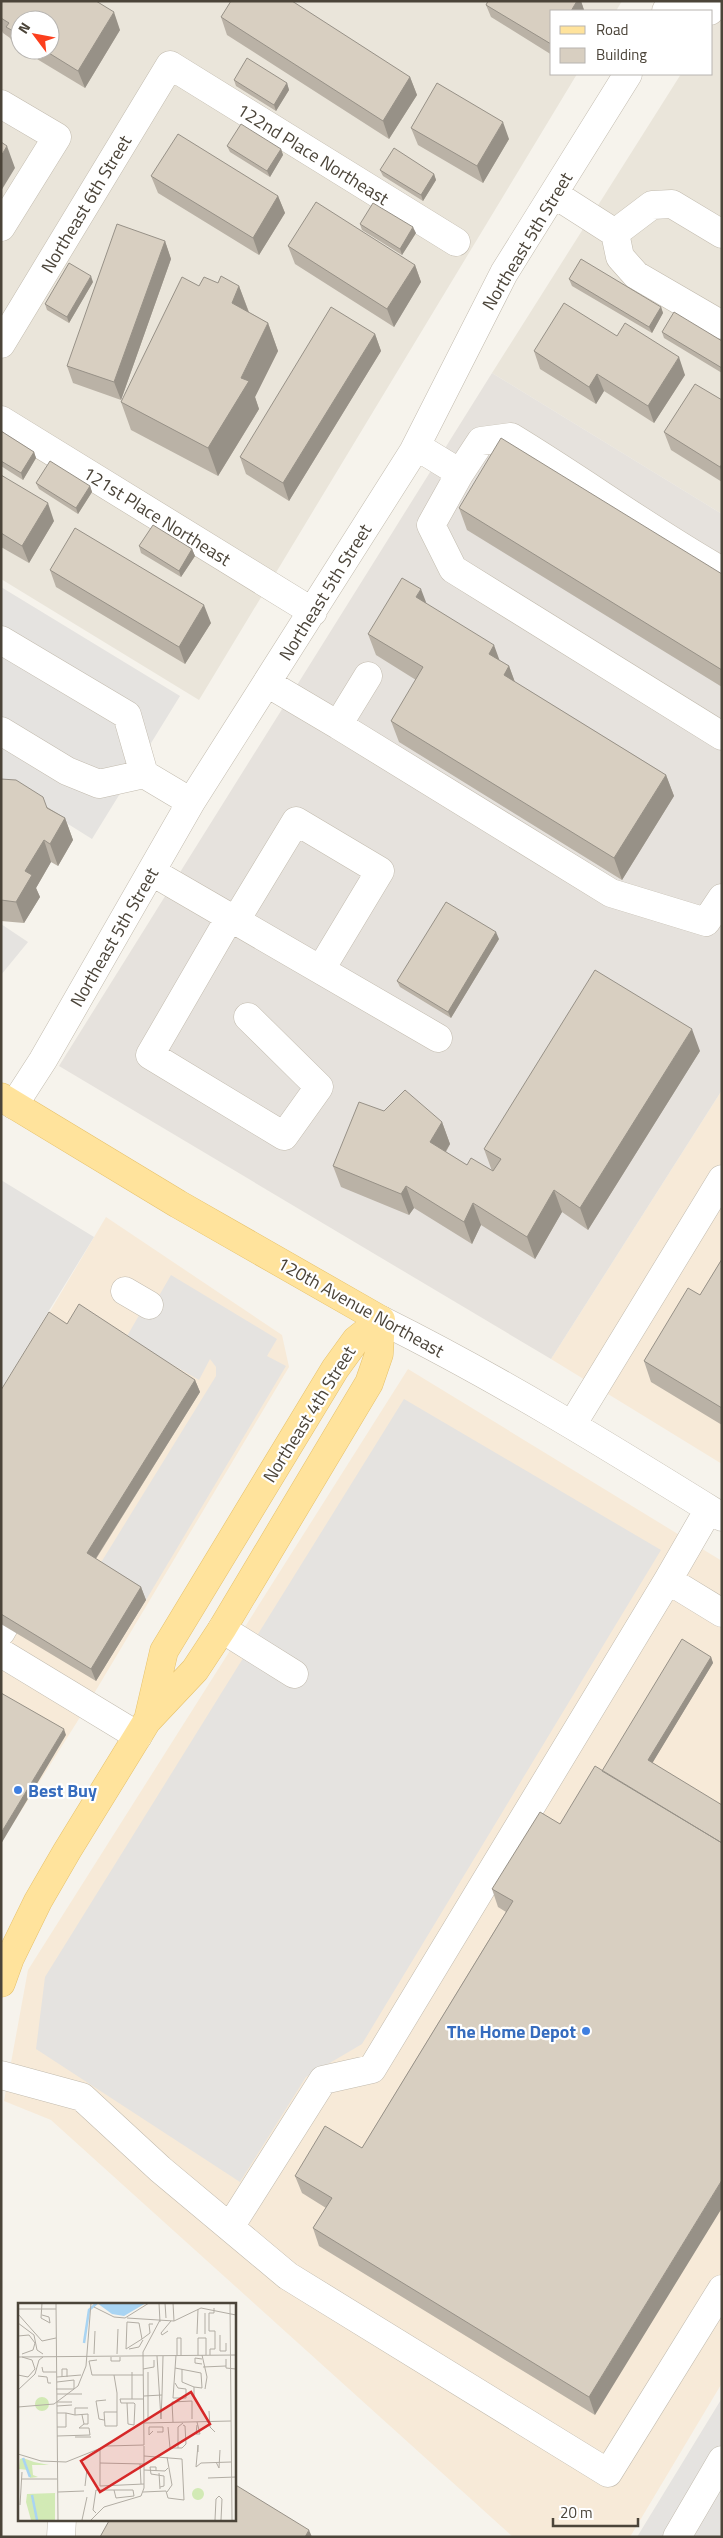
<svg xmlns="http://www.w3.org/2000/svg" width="723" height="2538" font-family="'Titillium Web',sans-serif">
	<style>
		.residential { fill: #eae5da; fill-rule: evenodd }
		.commercial { fill: #f7ead8 }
		.industrial { fill: #e6e2dd }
		.parking { fill: #e5e3e0 }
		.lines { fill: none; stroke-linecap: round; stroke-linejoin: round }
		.minor-casing { stroke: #c2bbae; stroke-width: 29 }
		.major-casing { stroke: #e6c16a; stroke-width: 29 }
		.minor { stroke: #fff; stroke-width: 28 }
		.major { stroke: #ffe39c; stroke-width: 28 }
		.wall { fill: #bab2a6 }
		.shaded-wall { fill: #979187 }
		.building { fill: #d8cfc1; stroke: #979187 }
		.shop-dot { fill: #3f7fe0; stroke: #fff; stroke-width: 2 }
		.labels { text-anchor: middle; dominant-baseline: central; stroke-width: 4.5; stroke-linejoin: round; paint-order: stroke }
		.street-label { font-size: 18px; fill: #4b4439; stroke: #fff }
		.shop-label { font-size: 18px; font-weight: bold; fill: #366cbe; stroke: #fff; text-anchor: start }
		.inset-river { fill: none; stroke: #a9d4f2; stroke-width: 2.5 }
		.inset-road { fill: none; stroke: #b2ada4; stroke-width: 1 }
		.view { fill: #d62828; fill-opacity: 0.15; stroke: #d62828; stroke-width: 2.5 }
		.inset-edge { fill: none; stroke: #4b4439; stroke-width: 2.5 }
	</style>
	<rect width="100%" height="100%" fill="#f6f3ec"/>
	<path class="residential" d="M1,1h621l-6,10h-64v63h25l-378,626 -198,-121zM20,20h30v30h-30z
		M722,9v505l-230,-141 189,-299h31v-49z"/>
	<path class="commercial" d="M722,1090v374l-171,-105z
		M106,1217l176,118 7,32 -212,355 -76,121v-449z
		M408,1369l314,192v822l-92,154h-117l-462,-417 -47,-19 24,-131z"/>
	<path class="industrial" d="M492,373l230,141v576l-171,269 -492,-293z"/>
	<path class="parking" d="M1,587l179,109 -88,143 -91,-57z
		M1,924l27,18 -27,33z
		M1,1180l93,57 -93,152z
		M171,1275l106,64 -10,17 19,10 -140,234 -49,-31 119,-193v-9l-6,-8 -11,21 -73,-42 12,-21 22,-23z
		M404,1399l257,151 -299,494 -56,33 -66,105 -204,-133 9,-72z
		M722,2398v135l-2,4h-83z"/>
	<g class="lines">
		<g class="minor-casing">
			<path id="minor" d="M693,1l17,10
				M666,11l6,-10
				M1,104l56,33 -56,90
				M554,194l61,39 5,24 16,18 86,50
				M615,233l37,-28 20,-1 50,30
				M1,344l169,-279 286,177
				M1,420l312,192
				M416,446l44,27 -29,52 22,44 269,167
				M460,473l21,-32 30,-4c71,43 139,93 211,134
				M1,640l126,75 17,59 47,28
				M267,683l71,42 30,-49
				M338,725l273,168 95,29 16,-24
				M1,731l66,40 32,13 45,-10
				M152,872l286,166
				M230,917l-80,138 134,81 35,-49 -71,-70
				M236,920l60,-99 84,50 -59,98
				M14,1105l29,-45 148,-258 222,-350 91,-179 124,-199
				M125,1291l24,14
				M381,1320c117,58 230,128 341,197
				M572,1425l150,-246
				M668,1580l54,33
				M222,1629l72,45
				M1,1632l4,-7
				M1,1653l137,83
				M1,2075l81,22 78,72 128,107 320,197 114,-184
				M230,2227l93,-147 49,-11 296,-489 41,-71
				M61,2537l1,-18
				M677,2537l45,-77"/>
		</g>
		<g class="major-casing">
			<path id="major" d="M1,1097l177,107 203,116
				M148,1720l16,-69 171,-282 21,-29 25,-20
				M1,1983l9,-25 28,-57 29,-50 80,-130 48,-51 27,-41 147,-246 10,-29 2,-34"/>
		</g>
		<use href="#minor" class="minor"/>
		<use href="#major" class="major"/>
	</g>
	<path class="wall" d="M1,1l119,29 -35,58 -63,-38h28l-30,-30v29l-7,-5 -3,-6 -7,-5 -2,-4z
		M488,1h93l3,9 -1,1h-31v44l-61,-38 -5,-12z
		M221,17l189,60 7,18 -28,44 -162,-104z
		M234,80l53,3 2,7 -13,21 -40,-25z
		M411,128l98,11 -26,44 -65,-38z
		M227,146l54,3 2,6 -13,22 -40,-25z
		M380,170l54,4 2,6 -13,21 -40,-25z
		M151,176l127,20 7,17 -26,42 -101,-62z
		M360,224l56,9 -14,22 -40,-25z
		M165,241l6,18 -50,141 -48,-17 -6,-17z
		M288,246l127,19 6,17 -27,45 -99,-63z
		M569,279l92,28 2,6 -11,20 -80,-47z
		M93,282l-24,41 -22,-13 -2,-6z
		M218,283l21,3 10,26 19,11 10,28 -23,46 4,12 -41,67 -87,-46 -10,-28 78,-116z
		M662,332l60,9v32l-58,-35z
		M375,334l6,17 -92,150 -43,-27 -6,-17z
		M617,336l68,39 -31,48 -50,-32 -8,13 -56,-35 -6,-18z
		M722,400v82l-51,-32 -7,-18z
		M1,431l33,21 2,6 -13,22 -22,-14z
		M1,475l53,46 -25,42 -28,-16z
		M36,483l54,3 2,6 -14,22 -39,-25z
		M459,508l263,66v113l-255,-157z
		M139,546l53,3 3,7 -14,21 -40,-24z
		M50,570l161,53 -26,41 -129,-77z
		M426,603l73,57 10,6 6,16 151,93 8,21 -52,84 -223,-138 -8,-21 25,-41 -40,-25 -8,-21z
		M1,779l64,39 8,22 -15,26 -7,-4 -15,26 4,9 -16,26 -23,-2z
		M499,939l-48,79 -51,-31 -3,-6z
		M700,1051l-112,179 -26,-18 -27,47 -54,-34 -9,19 -58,-36 -5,7 -68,-28 -8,-21 51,-55 58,11 8,22 -4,8 21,13 25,6 -8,-22z
		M722,1259v166l-71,-43 -7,-21 56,-66z
		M67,1324l128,56 5,12 -104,167 45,28 5,13 -50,81 -95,-57v-234z
		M711,1657l2,6 -61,100 -57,652 -276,-169 -6,-18 13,-20 -24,-15 -7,-17 67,-28 144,-236 -8,-5 -6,-18 68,-65 42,-53z"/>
	<path class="shaded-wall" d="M577,1h4l3,9 -1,1h-12z
		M114,12l6,18 -35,58 -7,-17z
		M410,77l7,18 -28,44 -6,-18z
		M287,83l2,7 -13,21 -2,-6z
		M503,122l6,17 -26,44 -6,-17z
		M7,146l8,22 -14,23v-35z
		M281,149l2,6 -13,22 -3,-6z
		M434,174l2,6 -13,21 -2,-6z
		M278,196l7,17 -26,42 -6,-17z
		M413,227l3,6 -14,22 -2,-6z
		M165,241l6,18 -50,141 -7,-18z
		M415,265l6,17 -27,45 -7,-18z
		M91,276l2,6 -24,41 -2,-6z
		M239,286l10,27 -17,-10z
		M661,307l2,6 -11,20 -3,-6z
		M268,323l10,28 -23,46 4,12 -41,67 -10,-28 33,-70z
		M375,334l6,17 -92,150 -6,-18z
		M679,357l6,18 -31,48 -6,-17z
		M597,374l7,17 -8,13 -7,-17z
		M34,452l2,6 -13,22 -2,-7z
		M722,464v9l-2,-6z
		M90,486l2,6 -14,22 -2,-6z
		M48,503l6,18 -25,42 -7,-17z
		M192,549l3,7 -14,21 -2,-6z
		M421,589l8,21 -13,-13z
		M204,605l7,18 -26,41 -6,-17z
		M494,645l8,22 -13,-13z
		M509,666l8,22 -13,-13z
		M666,775l8,21 -52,84 -8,-22z
		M65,818l8,22 -15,26 -8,-22z
		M44,840l7,22 -15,26 4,9 -16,26 -8,-21 9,-31z
		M496,932l3,7 -48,79 -3,-6z
		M692,1029l8,22 -112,179 -8,-22z
		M442,1122l8,22 -12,20 -8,-22z
		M406,1186l8,22 -5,7 -8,-21z
		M554,1190l8,22 -27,47 -8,-22z
		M473,1203l8,22 -9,19 -8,-22z
		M195,1380l5,12 -109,174 -4,-13z
		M141,1587l5,13 -50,81 -5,-12z
		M711,1657l2,6 -63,104 -2,-7z
		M64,1729l2,6 -65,109v-11z
		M722,2180v28l-127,207 -6,-18z
		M309,2530l3,7h-7z"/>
	<path class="building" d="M1,1h95l18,11 -36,59 -34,-21h6v-30h-30v15l-14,-8 3,-4 -8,-5z
		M231,1h61l118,76 -27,44 -162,-104z
		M488,1h89l-6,10h-19v32l-1,1 -65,-39z
		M247,58l40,25 -13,22 -40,-25z
		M437,83l66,39 -26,44 -66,-38z
		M241,124l40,25 -14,22 -40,-25z
		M178,134l100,62 -25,42 -102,-62z
		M1,142l6,4 -6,10z
		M394,148l40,26 -13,21 -41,-25z
		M316,202l99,63 -28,44 -99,-63z
		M373,203l40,24 -13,22 -40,-25z
		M117,224l48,17 -51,141 -47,-16z
		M581,259l80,48 -12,20 -80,-48z
		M69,263l22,13 -24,41 -22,-13z
		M221,276l18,10 -7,17 36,20 -27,55 8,3 -41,67 -87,-46 61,-125 17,9 5,-9 14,6z
		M564,303l53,33 8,-13 54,34 -31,49 -51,-32 -8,13 -55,-36z
		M331,307l44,27 -92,149 -43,-26z
		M674,312l48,29v27l-60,-36z
		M695,384l27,16v64l-2,3 -56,-35z
		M1,431l33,21 -13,21 -20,-12z
		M501,438l221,136v96l-263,-162z
		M50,461l40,25 -14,22 -40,-25z
		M1,475l47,28 -26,43 -21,-13z
		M153,525l39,24 -13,22 -40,-25z
		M75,528l129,77 -25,42 -129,-77z
		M402,578l19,11 -5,8 78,48 -5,9 20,12 -5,9 162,100 -52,83 -223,-137 32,-54 -55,-33z
		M1,779l15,1 27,17 4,11 18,10 -15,26 -6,-4 -19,31 7,4 -16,27 -15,-2z
		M446,902l50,30 -48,80 -51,-31z
		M595,970l97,59 -112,179 -26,-18 -27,47 -54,-34 -9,19 -58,-36 -5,8 -68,-28 26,-64 25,9 21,-21 37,32 -12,20 37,23 4,-7 22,13 8,-12 -17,-10z
		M722,1259v149l-78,-47 44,-73 12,7z
		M79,1304l116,76 -108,173 54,34 -50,82 -90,-55v-224l48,-78 18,12z
		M682,1639l29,18 -63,103 74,45v38l-120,-72z
		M1,1693l63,36 -63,104z
		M595,1766l127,77v337l-133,217 -276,-169 19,-30 -37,-22 30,-50 37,22 151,-247 -21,-12 48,-77 20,12z
		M234,2484l75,46 -4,7h-205l10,-18h124z"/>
	<g class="shop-dot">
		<circle cx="18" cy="1790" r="5"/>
		<circle cx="586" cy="2031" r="5"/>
	</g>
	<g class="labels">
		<g class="street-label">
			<text transform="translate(313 154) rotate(32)">122nd Place Northeast</text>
			<text transform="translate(86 204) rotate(-59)">Northeast 6th Street</text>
			<text transform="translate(527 241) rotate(-59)">Northeast 5th Street</text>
			<text transform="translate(157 516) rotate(32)">121st Place Northeast</text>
			<text transform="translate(325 592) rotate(-58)">Northeast 5th Street</text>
			<text transform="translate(114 937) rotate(-60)">Northeast 5th Street</text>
			<text transform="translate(361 1307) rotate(29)">120th Avenue Northeast</text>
			<text transform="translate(309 1414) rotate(-58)">Northeast 4th Street</text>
		</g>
		<g class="shop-label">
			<text x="28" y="1790">Best Buy</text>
			<text x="576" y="2031" text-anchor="end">The Home Depot</text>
		</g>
	</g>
	<g transform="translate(18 2303)">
		<rect width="218" height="218" fill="#f6f3ec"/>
		<path d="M17 101a7 7 0 1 1 14 0a7 7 0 1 1-14 0ZM5,155l11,4 15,3h-17l1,10 5,2 -8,1 -2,-8 -9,-1 1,-10zM174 191a6 6 0 1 1 12 0a6 6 0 1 1-12 0ZM37,190v27h-24l-5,-18 1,-8z" fill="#d2eab5"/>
		<path d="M79,0h49l-22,13 -12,-2z" fill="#a9d4f2"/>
		<path class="inset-river" d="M66,40l5,-33 8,-7M5,155l7,19M14,192l5,25"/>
		<path class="inset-road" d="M24,0l-1,15 9,5 -1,-6 -7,-2M38,0l2,217M141,0l1,19M147,0l1,15M155,0l1,18M212,0l2,217M76,4l20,10 11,1 24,-15M0,6h38M187,10v21M0,11l24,27 14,-3M109,15l47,3 27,-13 35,7M0,20l16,12 3,15 6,4M150,28l-6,4 -1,-2 10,-12M179,31l1,-25M202,32v16h6v-8M0,33l11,-1 6,8 -2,7 -11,4M163,35v17M124,36l-16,10 1,-27 12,1 3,16 8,-6 -1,-9h4M111,46l10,-2 4,-7M76,51l1,-23M99,51l1,-25M159,52v-17h4M180,52v-17h8v17M184,52l5,22 -2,12M192,52v-6h5v-18h-6v-18h5v-5M139,53l4,63M0,54l218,-2M93,54v4h9v-4M184,56l-7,-1v5l7,1M208,56v9l10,1M79,57l-8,1 3,14h51M24,64l1,5h13M185,64l23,-1M157,65l26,5 1,15 -8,-1v11M125,66l11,-2v-7M164,66v13l12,5M114,69v27M130,69v46M0,72l10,2 7,-8 -3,-9 -10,-3M96,72l3,18v33h-12l-1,-14h13M20,73l9,1 1,6h3M39,74l24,-2M44,74v-8h5v8M157,80l3,5 8,1v9h-13l3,-43M38,86h18v-9l-17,2M0,87l17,-16 4,-14 4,-3M39,91h25M144,92l1,-39M126,93l18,-1 -1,24M102,96l1,4h13l1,1 -1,21 -6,-1 -1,-21M102,96h23M39,99h15M39,103l15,-1M0,104l36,-3 24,-18 8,-20 5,-63M191,108l1,16 5,5M39,110h9v14h-9M48,110l9,2v-7h13M57,112l13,-1v10h-4l-2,-9M86,117l-5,-1 -3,-18 10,-1M155,119l-1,-20 20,-1v18M179,119l3,12h-4l1,-9M126,120l87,-2M139,124h6v5h-6M150,124l2,21h12l4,-4 -1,-18 -2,-1M135,128l-4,4v-8h8M0,133v34M39,133l33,-1 -1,-7h-10l5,-4M57,134h16M126,142l-1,-93 17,-32M82,145v38l44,-2M160,145v-21l5,-4M180,149v-7l-2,22 5,-4M0,151l23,7 25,1 40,-16 38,-1M149,154l5,28 -5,7M198,159l3,6 1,-18M82,160l44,1M183,160l30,-1M122,161l1,20M126,167l21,1 3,-3M138,168v-4h-6l1,7 13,2v10l-4,1M141,170l1,16M190,175l28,-1M4,176h35M67,183l2,-17M40,189l26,-1M125,189l23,-1 2,7 16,2 -2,-41 -38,-3M2,202l2,-33M78,210l-3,-3 3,-20h37l1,6 -18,2 -2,-8M64,217l5,-23M73,217l13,-13 37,-11 3,-8v-42M197,217l1,-21 3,-3 3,3 -1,21"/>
		<path class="view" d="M173,89l19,32 -110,68 -19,-31z"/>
		<rect width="218" height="218" class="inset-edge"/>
	</g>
	<rect width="723" height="2538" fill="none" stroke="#4b4439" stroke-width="5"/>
	<rect x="550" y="10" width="162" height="65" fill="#ffffff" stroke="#b7b4b0"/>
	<rect x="560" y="26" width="25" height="8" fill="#ffe39c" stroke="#b7b4b0"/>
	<text x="596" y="35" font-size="15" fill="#4b4439">Road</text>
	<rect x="560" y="48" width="25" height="15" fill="#d8cfc1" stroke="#b7b4b0"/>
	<text x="596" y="60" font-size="15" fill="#4b4439">Building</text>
	<g transform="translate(35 35) rotate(302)"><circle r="24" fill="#ffffff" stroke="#b7b4b0"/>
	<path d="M0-4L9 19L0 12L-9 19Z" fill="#fc3f1d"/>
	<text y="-8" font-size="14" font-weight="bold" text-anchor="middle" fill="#4b4439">N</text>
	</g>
	<path d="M553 2518v8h85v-8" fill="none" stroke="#4b4439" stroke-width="2.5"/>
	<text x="560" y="2518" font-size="15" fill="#4b4439" stroke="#ffffff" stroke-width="4" paint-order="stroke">20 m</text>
</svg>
